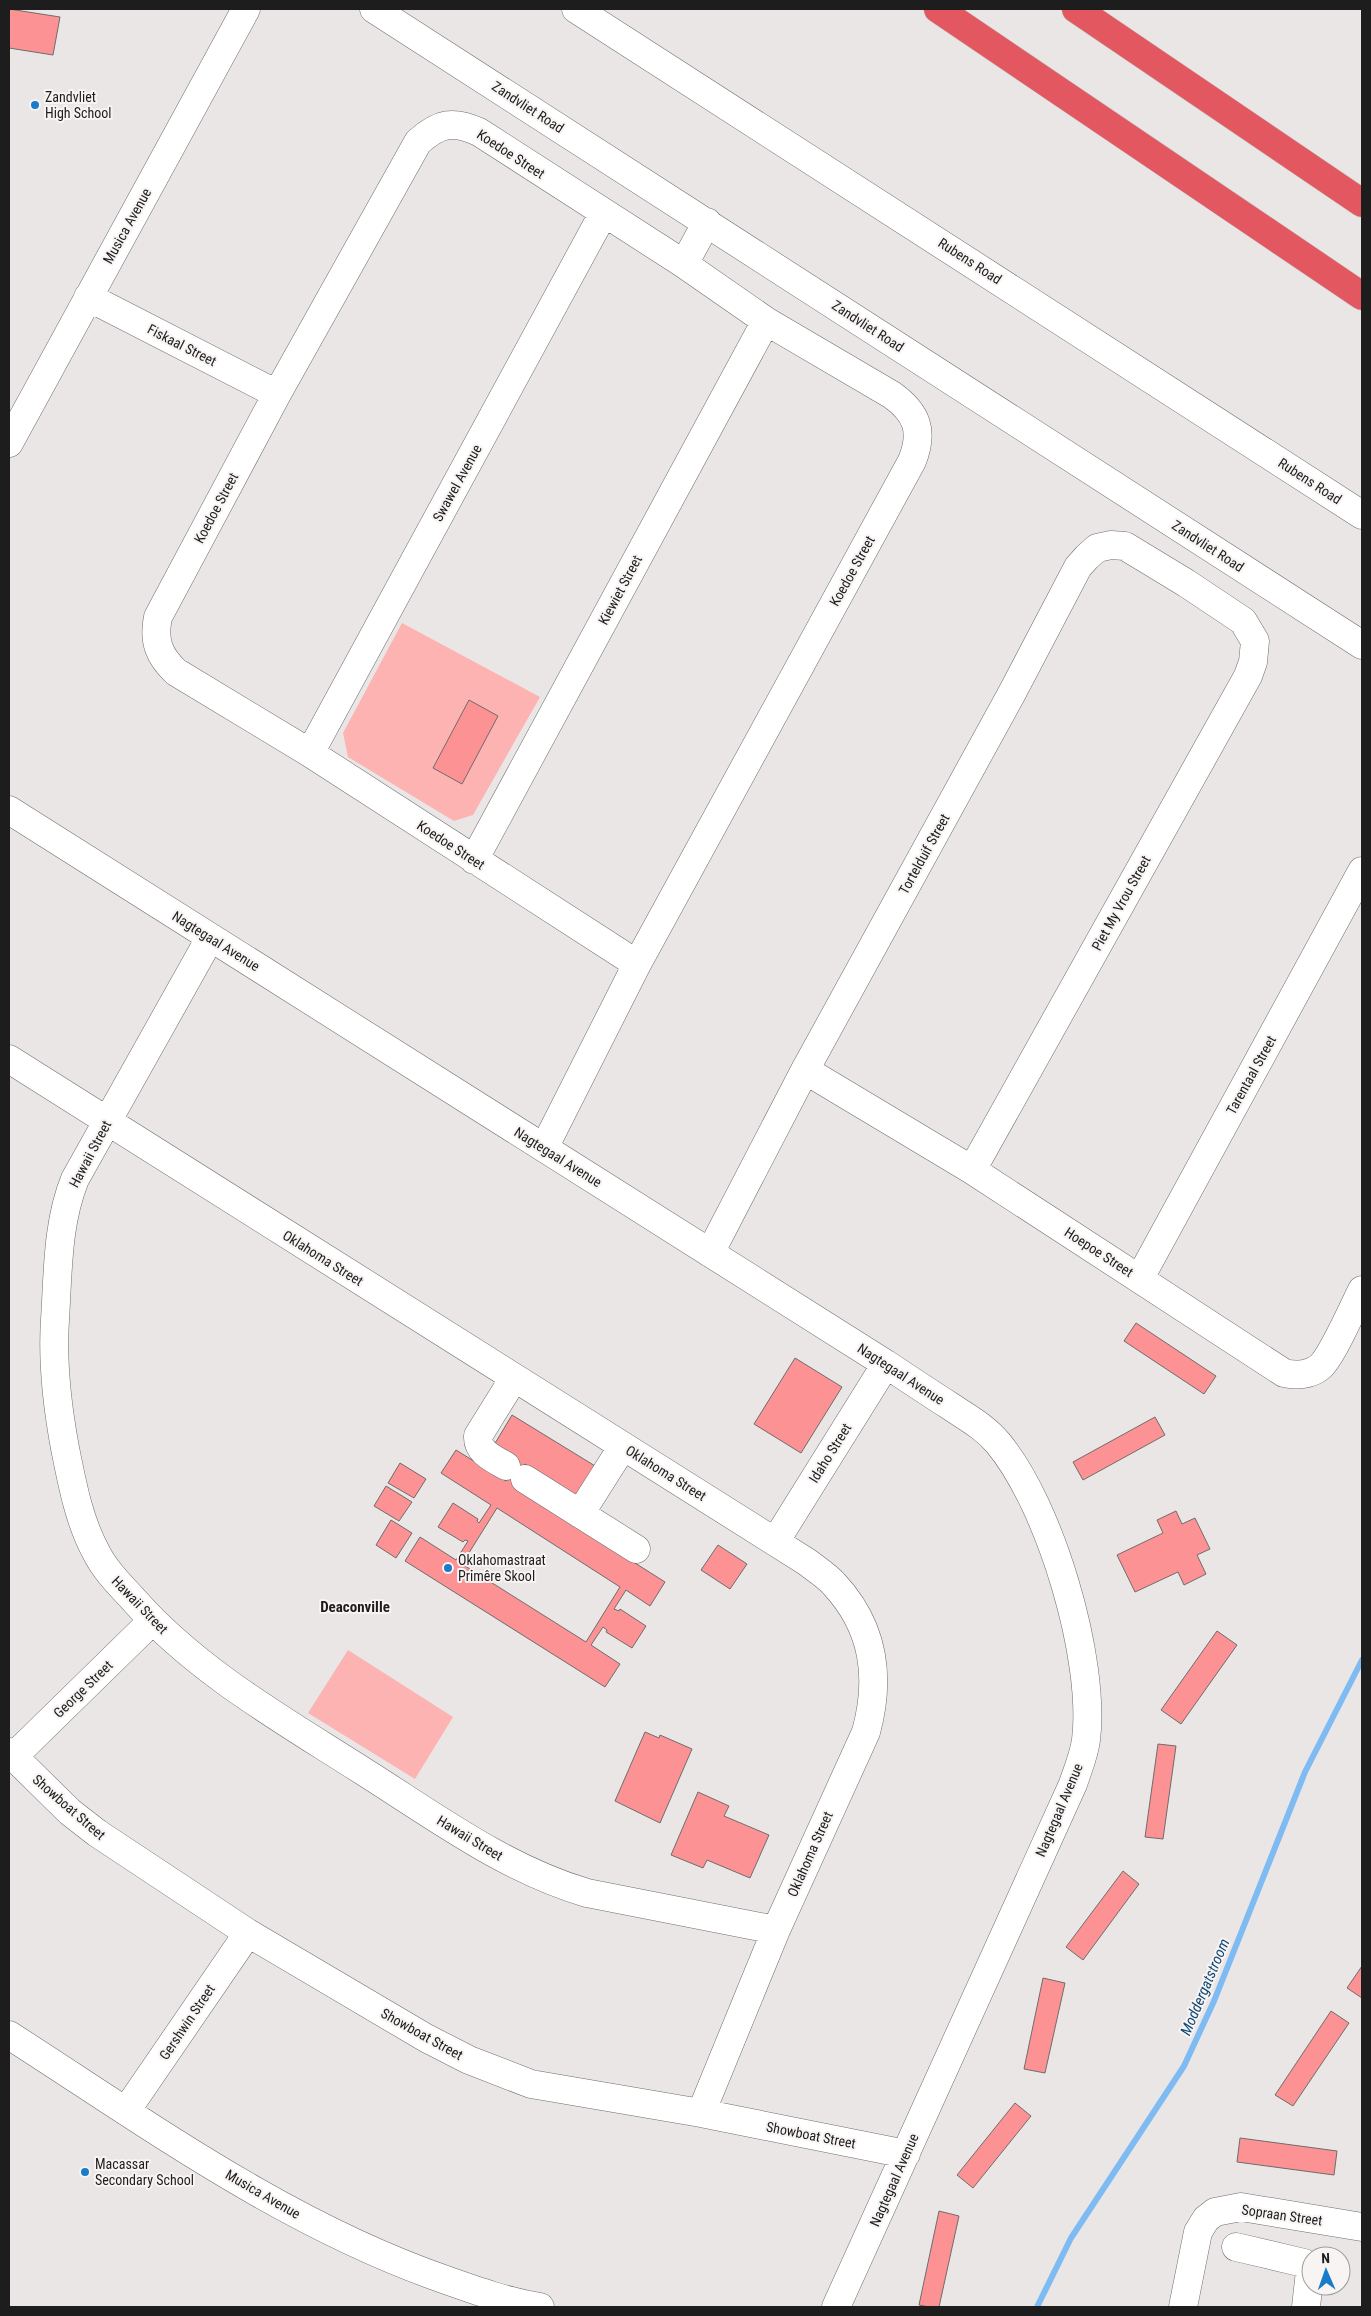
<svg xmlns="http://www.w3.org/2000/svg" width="1371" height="2316" font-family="'Roboto Condensed',sans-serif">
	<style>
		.green { fill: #fcb3b2 }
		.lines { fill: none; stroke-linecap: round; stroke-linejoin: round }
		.stream { stroke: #7fbbf3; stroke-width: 6 }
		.building { fill: #fc9293; stroke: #6f6c6c; fill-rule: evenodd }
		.minor-casing { stroke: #6f6c6c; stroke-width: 29 }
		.highway-casing { stroke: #c4c4c4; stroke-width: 29 }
		.minor { stroke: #fff; stroke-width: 28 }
		.highway { stroke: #e35760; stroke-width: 28 }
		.poi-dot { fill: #197cc8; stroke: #f7f4f3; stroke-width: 2 }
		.labels { text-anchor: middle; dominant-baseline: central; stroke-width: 4; stroke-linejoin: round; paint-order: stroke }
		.poi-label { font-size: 14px; fill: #1e1d1d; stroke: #f7f4f3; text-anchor: start }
		.street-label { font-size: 14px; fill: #1e1d1d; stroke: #f7f4f3 }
		.neighbourhood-label { font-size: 15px; font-weight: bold; fill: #1e1d1d; stroke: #f7f4f3 }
		.water-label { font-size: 15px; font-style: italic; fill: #0e4774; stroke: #f7f4f3 }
	</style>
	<rect width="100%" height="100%" fill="#eae6e6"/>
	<path class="green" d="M402,623l138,74 -67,118 -19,6 -106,-64 -5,-24z
		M348,1650l105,67 -38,62 -107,-66z"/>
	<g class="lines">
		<path class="stream" d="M1037,2307l34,-69 113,-172 30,-65 91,-229 57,-112"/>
	</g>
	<path class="building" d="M9,9l51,8 -7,38 -44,-7z
		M469,700l29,16 -36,68 -29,-16z
		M1136,1323l80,53 -12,18 -80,-53z
		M795,1358l47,29 -41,66 -47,-29z
		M512,1415l88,54 -19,30 -56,-35 -13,21 153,97 -15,24 -24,-16 -12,19 5,2 1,-2 26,17 -14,22 -26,-16 1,-2 -4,-3 -12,18 29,19 -15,23 -200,-126 15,-24 36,23 12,-19 -3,-1 -2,2 -25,-15 15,-24 25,16 -1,2 2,2 12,-18 -50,-32 15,-23 50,31 13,-20 -25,-16zM497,1508l123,79 -34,55 -124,-78z
		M1155,1417l10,18 -82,45 -10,-18z
		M400,1463l26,16 -12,19 -26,-15z
		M386,1486l26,16 -13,19 -25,-15z
		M1176,1511l6,13 13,-6 15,31 -13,6 9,19 -22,11 -6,-13 -43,20 -18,-37 46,-22 -6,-13z
		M391,1520l21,13 -16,25 -20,-13z
		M718,1545l29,19 -17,25 -29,-19z
		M1217,1631l20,14 -56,79 -20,-14z
		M645,1732l14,6 1,-3 32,14 -32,74 -45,-22z
		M1158,1744l18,2 -13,93 -18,-2z
		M698,1792l31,14 -5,10 45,19 -19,43 -43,-18 -4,8 -32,-13z
		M1123,1871l16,13 -56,76 -17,-13z
		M1362,1966v32l-15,-10z
		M1043,1978l22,5 -20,90 -21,-4z
		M1331,2011l18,12 -56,83 -18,-11z
		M1015,2103l16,13 -58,72 -16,-13z
		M1240,2138l97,13 -3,24 -97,-13z
		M939,2211l20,5 -20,91h-10l-10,-2z"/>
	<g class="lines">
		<g class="minor-casing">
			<path id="minor" d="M374,9l988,636
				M576,9l786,506
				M684,264l23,-42
				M88,297l189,97
				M9,443l237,-434
				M310,753l293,-539
				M9,810l877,554c21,14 42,28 64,42 16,11 35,21 48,37 52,62 98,216 88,297 -2,15 -8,29 -13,44l-237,523
				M474,860l292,-539
				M210,938l-135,241c-18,44 -17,94 -20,141 -3,44 2,85 10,128 7,35 14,73 31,104 9,18 23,32 37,47 64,73 152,122 233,174 71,45 140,96 221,120l189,37
				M9,1059l798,503c9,7 20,14 27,22 40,43 47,93 32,148l-90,198 -75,183
				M805,1070l167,100 312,203c12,3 27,2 37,-7 12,-12 32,-58 41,-76
				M544,1148l93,-184 275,-503c12,-30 5,-48 -20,-66l-126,-74 -82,-57 -205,-132c-26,-12 -40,-9 -61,10l-141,252 -119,223c-5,24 1,39 18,55l134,81 327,211
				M710,1253l95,-183 207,-377 66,-126 9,-10 10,-9 14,-3 14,1 61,37 57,38 12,20 -2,21 -5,14 -276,494
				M1140,1278l222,-407
				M506,1466c-12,-7 -29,-14 -28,-30l36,-58
				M525,1479l111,70
				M580,1514l43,-68
				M775,1542l111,-178
				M9,1752l61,60 27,21 151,100 178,105 43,22 62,24 170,29 205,41
				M13,1757l139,-136
				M9,2035c140,90 278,190 437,245 31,11 62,22 94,27
				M126,2111l122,-178
				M1236,2247l68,16 6,8 -4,36
				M1183,2307l15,-75 8,-13 9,-7 26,-5 121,20"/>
		</g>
		<g class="highway-casing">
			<path id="highway" d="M938,9l424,287
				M1076,9l286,194"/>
		</g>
		<use href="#minor" class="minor"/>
		<use href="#highway" class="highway"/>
	</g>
	<g class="poi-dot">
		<circle cx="35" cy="105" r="5"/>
		<circle cx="448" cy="1568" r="5"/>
		<circle cx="85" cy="2172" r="5"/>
	</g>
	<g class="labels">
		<g class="poi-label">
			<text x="45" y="97">Zandvliet<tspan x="45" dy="16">High School</tspan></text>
			<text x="458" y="1560">Oklahomastraat<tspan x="458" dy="16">Primêre Skool</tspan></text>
			<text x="95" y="2164">Macassar<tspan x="95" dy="16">Secondary School</tspan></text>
		</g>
		<g class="street-label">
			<text transform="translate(528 107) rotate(33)">Zandvliet Road</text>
			<text transform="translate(511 154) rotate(33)">Koedoe Street</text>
			<text transform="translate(127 226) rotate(-61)">Musica Avenue</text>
			<text transform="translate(970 261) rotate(33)">Rubens Road</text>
			<text transform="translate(868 326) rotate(33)">Zandvliet Road</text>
			<text transform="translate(182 345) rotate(27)">Fiskaal Street</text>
			<text transform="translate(1310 481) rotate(33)">Rubens Road</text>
			<text transform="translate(457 483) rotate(-61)">Swawel Avenue</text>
			<text transform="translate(216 508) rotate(-62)">Koedoe Street</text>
			<text transform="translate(1208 546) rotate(33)">Zandvliet Road</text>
			<text transform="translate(852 571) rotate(-61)">Koedoe Street</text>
			<text transform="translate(620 590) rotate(-62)">Kiewiet Street</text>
			<text transform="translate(451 845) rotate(33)">Koedoe Street</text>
			<text transform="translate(924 854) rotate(-61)">Tortelduif Street</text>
			<text transform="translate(1121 903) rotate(-61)">Piet My Vrou Street</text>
			<text transform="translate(216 941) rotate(32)">Nagtegaal Avenue</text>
			<text transform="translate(1251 1075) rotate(-61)">Tarentaal Street</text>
			<text transform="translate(90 1154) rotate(-62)">Hawaii Street</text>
			<text transform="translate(558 1157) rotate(32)">Nagtegaal Avenue</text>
			<text transform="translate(1099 1252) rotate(33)">Hoepoe Street</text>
			<text transform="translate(323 1258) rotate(32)">Oklahoma Street</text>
			<text transform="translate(901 1374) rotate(33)">Nagtegaal Avenue</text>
			<text transform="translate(830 1453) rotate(-58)">Idaho Street</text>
			<text transform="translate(666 1473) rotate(32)">Oklahoma Street</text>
			<text transform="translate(140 1605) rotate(46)">Hawaii Street</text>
			<text transform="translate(83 1689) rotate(-44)">George Street</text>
			<text transform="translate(69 1807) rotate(41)">Showboat Street</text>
			<text transform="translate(1059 1810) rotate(-67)">Nagtegaal Avenue</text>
			<text transform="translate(470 1838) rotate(31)">Hawaii Street</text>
			<text transform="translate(810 1854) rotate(-66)">Oklahoma Street</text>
			<text transform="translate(187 2022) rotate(-56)">Gershwin Street</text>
			<text transform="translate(422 2034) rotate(29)">Showboat Street</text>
			<text transform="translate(811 2135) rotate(11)">Showboat Street</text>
			<text transform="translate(894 2180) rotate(-66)">Nagtegaal Avenue</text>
			<text transform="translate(263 2194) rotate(30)">Musica Avenue</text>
			<text transform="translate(1282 2215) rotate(8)">Sopraan Street</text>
		</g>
		<g class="neighbourhood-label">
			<text x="355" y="1607">Deaconville</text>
		</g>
		<g class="water-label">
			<text transform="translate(1205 1987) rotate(-67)">Moddergatstroom</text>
		</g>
	</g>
	<rect width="1371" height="2316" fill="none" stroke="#1e1d1d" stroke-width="20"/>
	<g transform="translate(1326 2271) rotate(358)"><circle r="24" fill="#f7f4f3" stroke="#a09e9d"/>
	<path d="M0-4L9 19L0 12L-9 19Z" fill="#197cc8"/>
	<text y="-8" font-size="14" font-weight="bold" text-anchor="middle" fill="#1e1d1d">N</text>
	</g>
</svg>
